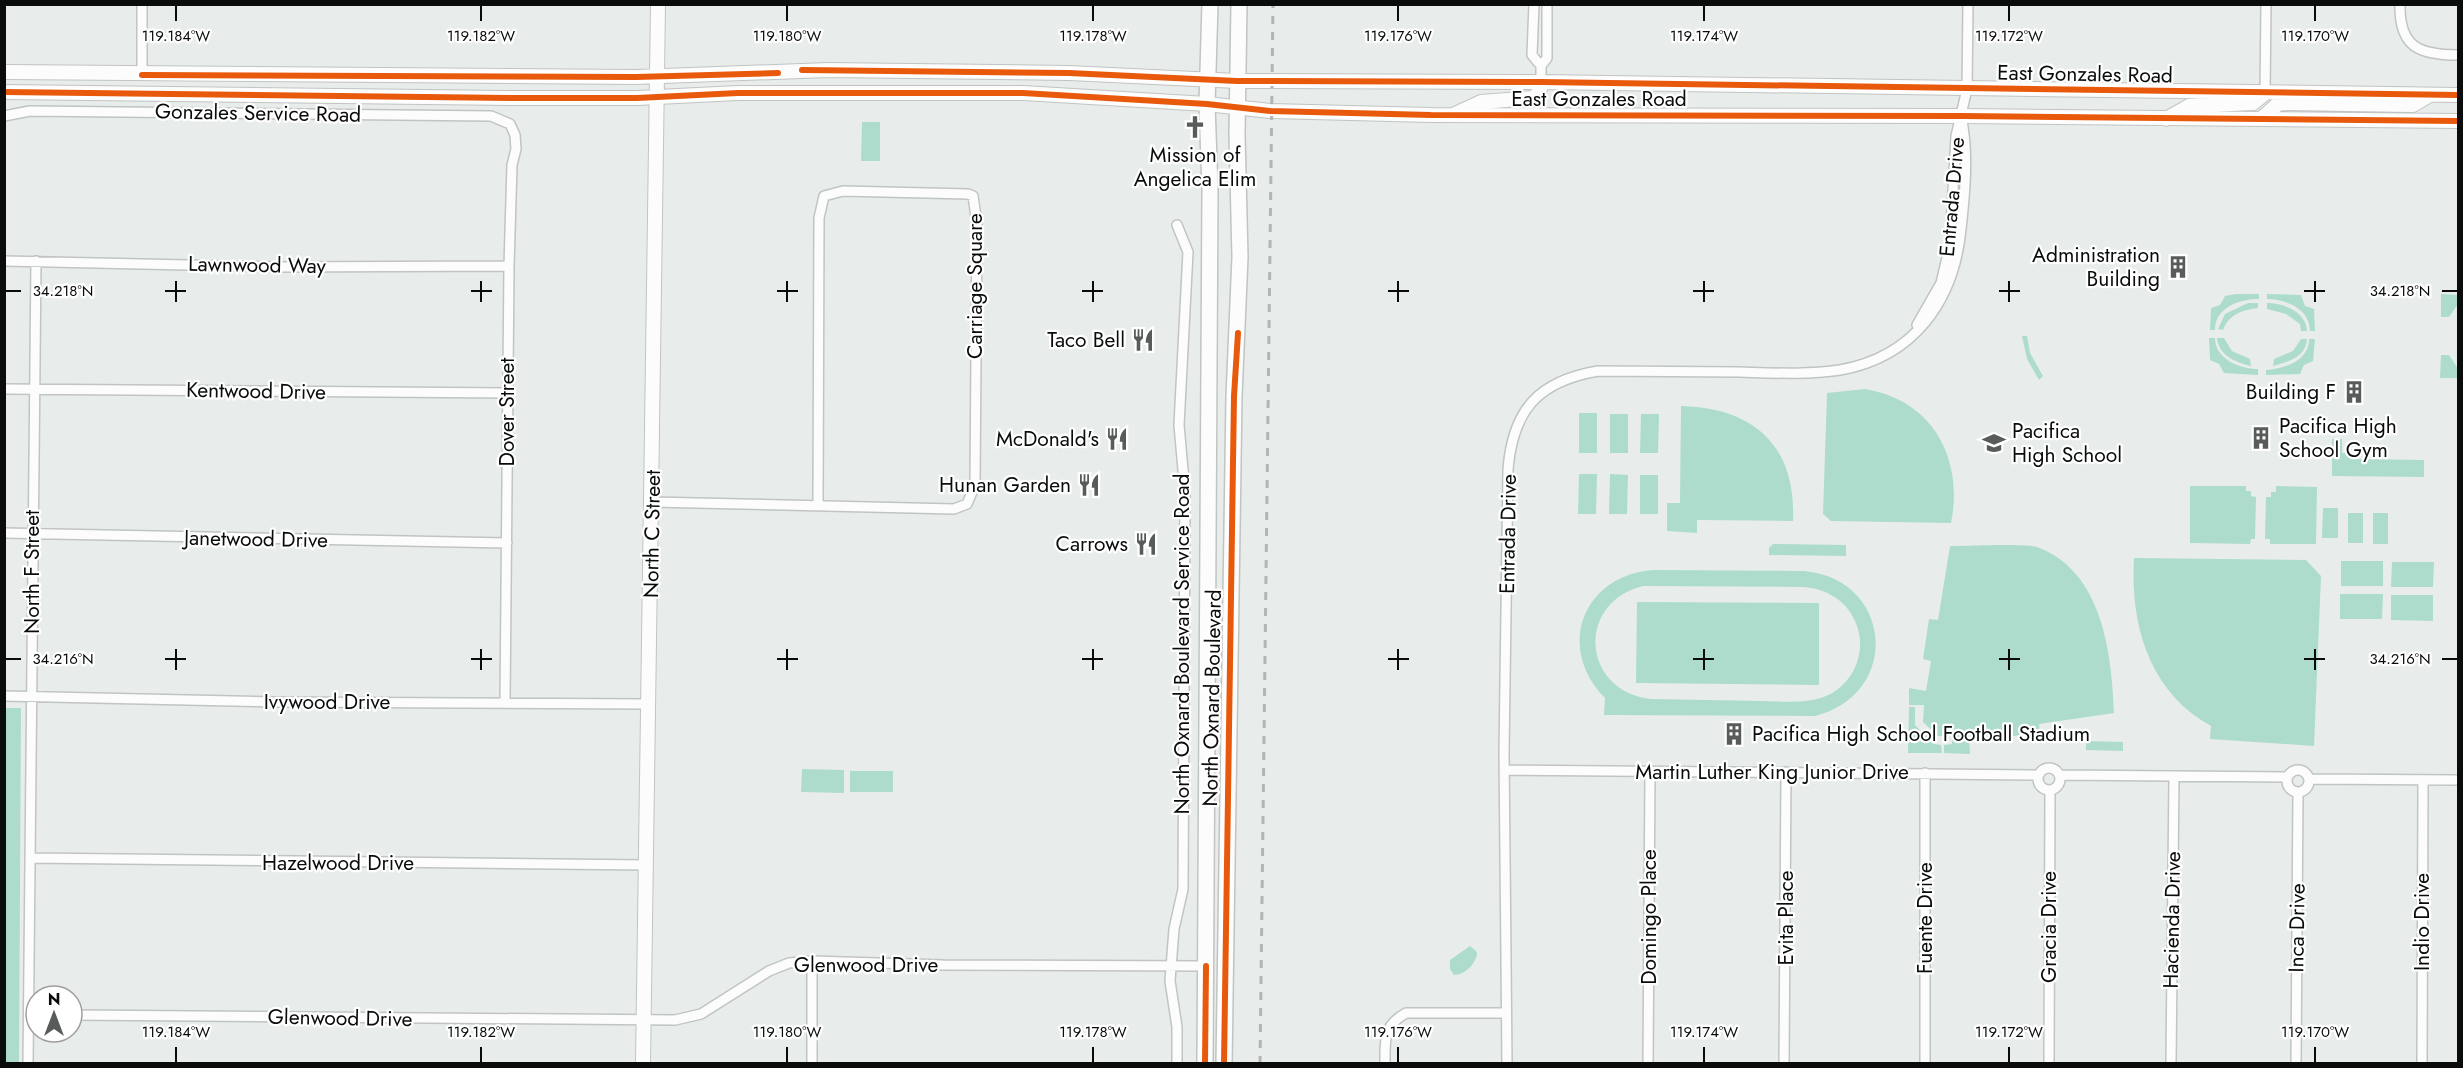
<svg xmlns="http://www.w3.org/2000/svg" width="2463" height="1068" font-family="Jost,sans-serif">
	<style>
		.green { fill: #addccd; fill-rule: evenodd }
		.lines { fill: none; stroke-linecap: round; stroke-linejoin: round }
		.street-casing { stroke: #c0c4c2; stroke-width: 12 }
		.secondary-casing { stroke: #c0c4c2; stroke-width: 16 }
		.primary-casing { stroke: #c0c4c2; stroke-width: 18 }
		.street { stroke: #fcfcfc; stroke-width: 9 }
		.secondary { stroke: #fcfcfc; stroke-width: 14 }
		.primary { stroke: #fcfcfc; stroke-width: 15 }
		.rail { stroke: #b3b4b4; stroke-width: 3; stroke-dasharray: 8 8; stroke-linecap: butt }
		.cycleway-casing { stroke: #fff; stroke-width: 10 }
		.cycleway { stroke: #e8590c; stroke-width: 6 }
		.ticks { fill: none; stroke: #090c0b; stroke-width: 2 }
		.labels { text-anchor: middle; dominant-baseline: central; stroke-width: 4.5; stroke-linejoin: round; paint-order: stroke }
		.street-label { font-size: 21px; fill: #090c0b; stroke: #fff }
		.poi-label { font-size: 21px; fill: #090c0b; stroke: #fff; text-anchor: end }
		.ticks-label { font-size: 15px; text-anchor: middle; fill: #090c0b; stroke: #fff; stroke-width: 4.5; stroke-linejoin: round; paint-order: stroke }
	</style>
	<rect width="100%" height="100%" fill="#e8edeb"/>
	<path class="green" d="M862,122h18v39h-19z
		M2236,294h23v5c-17,0 -44,7 -44,31h-5l1,-22 9,-3 5,-9z
		M2267,294l34,1 4,11 9,3 1,22h-5c0,-22 -24,-32 -43,-32z
		M2441,294l17,1v9l-9,13h-8z
		M2248,303h10v5c-15,2 -29,6 -35,22l-5,-1 7,-15z
		M2267,303c16,0 39,8 40,28h-6l-1,-7 -14,-10 -19,-5z
		M2022,336h5l3,17 13,23 -4,4 -12,-21z
		M2209,338h6c0,21 25,31 43,31v6l-34,-2 -5,-9 -9,-4z
		M2217,338h7l8,13 18,8 1,7c-16,-4 -32,-10 -34,-28z
		M2301,339h6c-1,18 -19,23 -34,27l1,-7 19,-8z
		M2309,339h6l-2,22 -9,4 -4,9 -34,1v-5c18,-1 43,-9 43,-31z
		M2441,355h8l9,14v9h-18z
		M1865,389c68,11 99,70 86,134l-120,-2 -8,-7 4,-121z
		M1681,406c74,2 115,40 112,115l-96,-1v13l-30,-2v-28h13z
		M1579,413h18v40h-18z
		M1610,414h18v39h-18z
		M1641,414h18l-1,39h-18z
		M2332,439h10v14h14l1,6 67,1v17l-92,-1z
		M1579,474h18l-1,40h-18z
		M1610,474l18,1 -1,39h-18z
		M1640,475h18v39h-18z
		M2190,486h56v5h5v5l5,1 -1,42h-4l-1,5 -60,-1z
		M2276,486l41,1 -1,57h-46v-5h-5l1,-42h5v-5h5z
		M2323,508h15v30h-16z
		M2348,513h15v30h-15z
		M2373,513h15v31h-15z
		M1773,544l73,1v11l-77,-1v-7z
		M1950,546c18,0 74,-3 87,1 66,24 75,108 77,166l-75,11 1,8 -40,6 -2,-8 -29,5 1,19 -26,-1v-8l8,-1v-8h-14l-15,-14 1,-17h-15v-17l17,3 5,-30 -8,-2 6,-40 9,1z
		M2134,558l172,2 15,16 -7,170 -104,-7 1,-13c-62,-34 -81,-101 -77,-168z
		M2341,561h42v25h-42z
		M2392,562h42l-1,25h-42z
		M1653,570l151,1c89,8 98,123 11,145l-211,-1 1,-17c-50,-50 -22,-123 48,-128zM1643,586l161,1c22,2 42,13 51,34 14,30 -2,67 -34,77 -19,6 -41,3 -60,3 -36,-1 -73,-1 -110,-2 -69,-7 -76,-96 -8,-113z
		M2340,594h43l-1,25h-42z
		M2391,595h42v26l-42,-1z
		M1637,602l182,1v82l-183,-2z
		M1909,707h6v18l19,19 7,1 1,8h-34z
		M5,708h16l-2,356 -15,-1z
		M2086,741l37,1v9l-37,-1z
		M802,769l42,1v23l-43,-1z
		M850,771h43v21h-43z
		M1470,946l7,6c0,11 -12,23 -23,23l-4,-6v-9z"/>
	<g class="lines">
		<g class="street-casing">
			<path id="street" d="M1534,4l-2,51 9,11
				M2400,4c-1,43 19,51 58,51
				M142,75v-71
				M1541,82v-16l6,-8v-54
				M2265,93l1,-89
				M4,116l26,-5 461,5 19,8 5,11 1,14 -4,16 -3,101 -4,437
				M1177,225l11,27 -9,173 6,67 -2,397 -9,40 -4,52 7,46v37
				M4,261l270,6 235,-1
				M1917,325l24,-42 9,-38 6,-109 11,-47 1,-85
				M4,389l504,4
				M652,502l302,7 13,-5 8,-19 2,-261 -4,-28 -5,-2 -125,-3 -19,5 -5,22 -1,287
				M4,533l503,10
				M4,696l271,6 374,2
				M2038 779a11 11 0 1 1 22 0a11 11 0 1 1-22 0Z
				M1505,770l533,5
				M2287 781a11 11 0 1 1 22 0a11 11 0 1 1-22 0Z
				M2059,775l228,2
				M2309,779l149,1
				M31,858l615,7
				M812,961v103
				M72,1015l603,5 26,-6 68,-43 20,-8 23,-2 131,4 263,1
				M28,1064l8,-803
				M1385,1064c0,-25 -2,-38 21,-51h99
				M1507,1064l-3,-311 4,-284c5,-60 31,-88 90,-98 48,0 95,1 142,1 33,1 67,3 100,-2 74,-13 114,-69 121,-141 4,-36 8,-77 0,-113
				M1648,1064l2,-293
				M1784,1064l2,-292
				M1925,1064v-291
				M2049,1064l1,-274
				M2171,1064l3,-288
				M2296,1064l2,-272
				M2422,1064l1,-284"/>
		</g>
		<g class="secondary-casing">
			<path id="secondary" d="M4,72l632,5 192,-7 241,3 168,8 304,1 917,13
				M4,92l506,6h127l101,-5h285l184,11 63,7 161,4 530,1 497,5
				M1455,114l26,-12 52,-4 6,-5 2,-11
				M2166,119l23,-13 64,-3 12,-10
				M2261,119l18,-16 134,2 15,-9
				M643,1064l15,-1060"/>
		</g>
		<g class="primary-casing">
			<path id="primary" d="M1205,1064l5,-874 -3,-86 3,-100
				M1224,1064l10,-668 6,-139 -3,-123 2,-130"/>
		</g>
		<use href="#street" class="street"/>
		<use href="#secondary" class="secondary"/>
		<use href="#primary" class="primary"/>
		<path class="rail" d="M1260,1064l13,-1060"/>
		<g class="cycleway-casing">
			<path id="cycleway" d="M802,70l267,3 168,8 304,1 917,13
				M142,75l494,2 142,-4
				M4,92l506,6h127l101,-5h285l184,11 63,7 161,4 530,1 497,5
				M1205,1064l1,-98
				M1224,1064l10,-668 4,-63"/>
		</g>
		<use href="#cycleway" class="cycleway"/>
	</g>
	<path class="ticks" d="M176,6v15M481,6v15M787,6v15M1093,6v15M1398,6v15M1704,6v15M2009,6v15M2315,6v15M176,281v21M481,281v21M787,281v21M1093,281v21M1398,281v21M1704,281v21M2009,281v21M2315,281v21M6,291h15M165,291h21M471,291h21M777,291h21M1082,291h21M1388,291h21M1693,291h21M1999,291h21M2304,291h21M2442,291h15M176,649v21M481,649v21M787,649v21M1093,649v21M1398,649v21M1704,649v21M2009,649v21M2315,649v21M6,659h15M165,659h21M471,659h21M777,659h21M1082,659h21M1388,659h21M1693,659h21M1999,659h21M2304,659h21M2442,659h15M176,1047v15M481,1047v15M787,1047v15M1093,1047v15M1398,1047v15M1704,1047v15M2009,1047v15M2315,1047v15"/>
	<defs>
		<g id="church-bare" transform="scale(1.8)"><path d="M-1.2-6h2.4v3.5h3.3v2.4h-3.3V6h-2.4V-.1h-3.3v-2.4h3.3Z" fill="#575b59" stroke="#fff" stroke-width="2.5" paint-order="stroke"/></g>
		<g id="building-bare" transform="scale(1.8)"><path d="M-4-6H4V6H1V3H-1V6H-4ZM-2.5-4.3h1.7v1.8h-1.7ZM.8-4.3h1.7v1.8H.8ZM-2.5-1h1.7V.8h-1.7ZM.8-1h1.7V.8H.8Z" fill="#575b59" stroke="#fff" stroke-width="2.5" paint-order="stroke"/></g>
		<g id="restaurant-bare" transform="scale(1.8)"><path d="M-5-6h1v4h1v-4h1v4h1v-4h1v5L-1.5 .5V6h-2V.5L-5-1ZM5-6V6H3V1.5H1.5Q1.5-4 5-6Z" fill="#575b59" stroke="#fff" stroke-width="2.5" paint-order="stroke"/></g>
		<g id="school-bare" transform="scale(1.8)"><path d="M0-5L7-2L0 1L-7-2ZM-4 1L0 2.5L4 1V4Q0 6-4 4Z" fill="#575b59" stroke="#fff" stroke-width="2.5" paint-order="stroke"/></g>
	</defs>
	<g fill-rule="evenodd">
		<use href="#church-bare" x="1195" y="127"/>
		<use href="#building-bare" x="2178" y="267"/>
		<use href="#restaurant-bare" x="1143" y="340"/>
		<use href="#building-bare" x="2354" y="392"/>
		<use href="#building-bare" x="2261" y="438"/>
		<use href="#restaurant-bare" x="1117" y="439"/>
		<use href="#school-bare" x="1994" y="443"/>
		<use href="#restaurant-bare" x="1089" y="485"/>
		<use href="#restaurant-bare" x="1146" y="544"/>
		<use href="#building-bare" x="1734" y="734"/>
	</g>
	<g class="labels">
		<g class="street-label">
			<text transform="translate(2085 74) rotate(1)">East Gonzales Road</text>
			<text x="1599" y="99">East Gonzales Road</text>
			<text transform="translate(258 113) rotate(1)">Gonzales Service Road</text>
			<text transform="translate(1952 197) rotate(-85)">Entrada Drive</text>
			<text transform="translate(257 265) rotate(1)">Lawnwood Way</text>
			<text transform="translate(975 286) rotate(-90)">Carriage Square</text>
			<text transform="translate(256 391) rotate(1)">Kentwood Drive</text>
			<text transform="translate(507 412) rotate(-90)">Dover Street</text>
			<text transform="translate(652 534) rotate(-89)">North C Street</text>
			<text transform="translate(1508 534) rotate(-89)">Entrada Drive</text>
			<text transform="translate(256 539) rotate(1)">Janetwood Drive</text>
			<text transform="translate(32 572) rotate(-90)">North F Street</text>
			<text transform="translate(1182 644) rotate(-90)">North Oxnard Boulevard Service Road</text>
			<text transform="translate(1212 698) rotate(-89)">North Oxnard Boulevard</text>
			<text x="327" y="702">Ivywood Drive</text>
			<text x="1772" y="772">Martin Luther King Junior Drive</text>
			<text x="338" y="863">Hazelwood Drive</text>
			<text transform="translate(1649 917) rotate(-90)">Domingo Place</text>
			<text transform="translate(1786 918) rotate(-90)">Evita Place</text>
			<text transform="translate(1925 918) rotate(-90)">Fuente Drive</text>
			<text transform="translate(2172 920) rotate(-89)">Hacienda Drive</text>
			<text transform="translate(2422 922) rotate(-90)">Indio Drive</text>
			<text transform="translate(2049 927) rotate(-90)">Gracia Drive</text>
			<text transform="translate(2297 928) rotate(-89)">Inca Drive</text>
			<text x="866" y="965">Glenwood Drive</text>
			<text transform="translate(340 1018) rotate(1)">Glenwood Drive</text>
		</g>
		<g class="poi-label">
			<text x="1195" y="155" text-anchor="middle">Mission of<tspan x="1195" dy="24">Angelica Elim</tspan></text>
			<text x="2160" y="255">Administration<tspan x="2160" dy="24">Building</tspan></text>
			<text x="1125" y="340">Taco Bell</text>
			<text x="2336" y="392">Building F</text>
			<text x="2279" y="426" text-anchor="start">Pacifica High<tspan x="2279" dy="24">School Gym</tspan></text>
			<text x="2012" y="431" text-anchor="start">Pacifica<tspan x="2012" dy="24">High School</tspan></text>
			<text x="1099" y="439">McDonald's</text>
			<text x="1071" y="485">Hunan Garden</text>
			<text x="1128" y="544">Carrows</text>
			<text x="1752" y="734" text-anchor="start">Pacifica High School Football Stadium</text>
		</g>
	</g>
	<g class="ticks-label">
		<text x="176" y="41">119.184°W</text>
		<text x="481" y="41">119.182°W</text>
		<text x="787" y="41">119.180°W</text>
		<text x="1093" y="41">119.178°W</text>
		<text x="1398" y="41">119.176°W</text>
		<text x="1704" y="41">119.174°W</text>
		<text x="2009" y="41">119.172°W</text>
		<text x="2315" y="41">119.170°W</text>
		<text x="63" y="296">34.218°N</text>
		<text x="2400" y="296">34.218°N</text>
		<text x="63" y="664">34.216°N</text>
		<text x="2400" y="664">34.216°N</text>
		<text x="176" y="1037">119.184°W</text>
		<text x="481" y="1037">119.182°W</text>
		<text x="787" y="1037">119.180°W</text>
		<text x="1093" y="1037">119.178°W</text>
		<text x="1398" y="1037">119.176°W</text>
		<text x="1704" y="1037">119.174°W</text>
		<text x="2009" y="1037">119.172°W</text>
		<text x="2315" y="1037">119.170°W</text>
	</g>
	<rect width="2463" height="1068" fill="none" stroke="#090c0b" stroke-width="12"/>
	<g transform="translate(54 1014)"><circle r="28" fill="#ffffff" stroke="#9d9e9d" stroke-width="1.5"/>
	<path d="M0-4.5L10 22L0 15L-10 22Z" fill="#575b59"/>
	<text y="-9" font-size="16" font-weight="bold" text-anchor="middle" fill="#090c0b">N</text>
	</g>
</svg>
